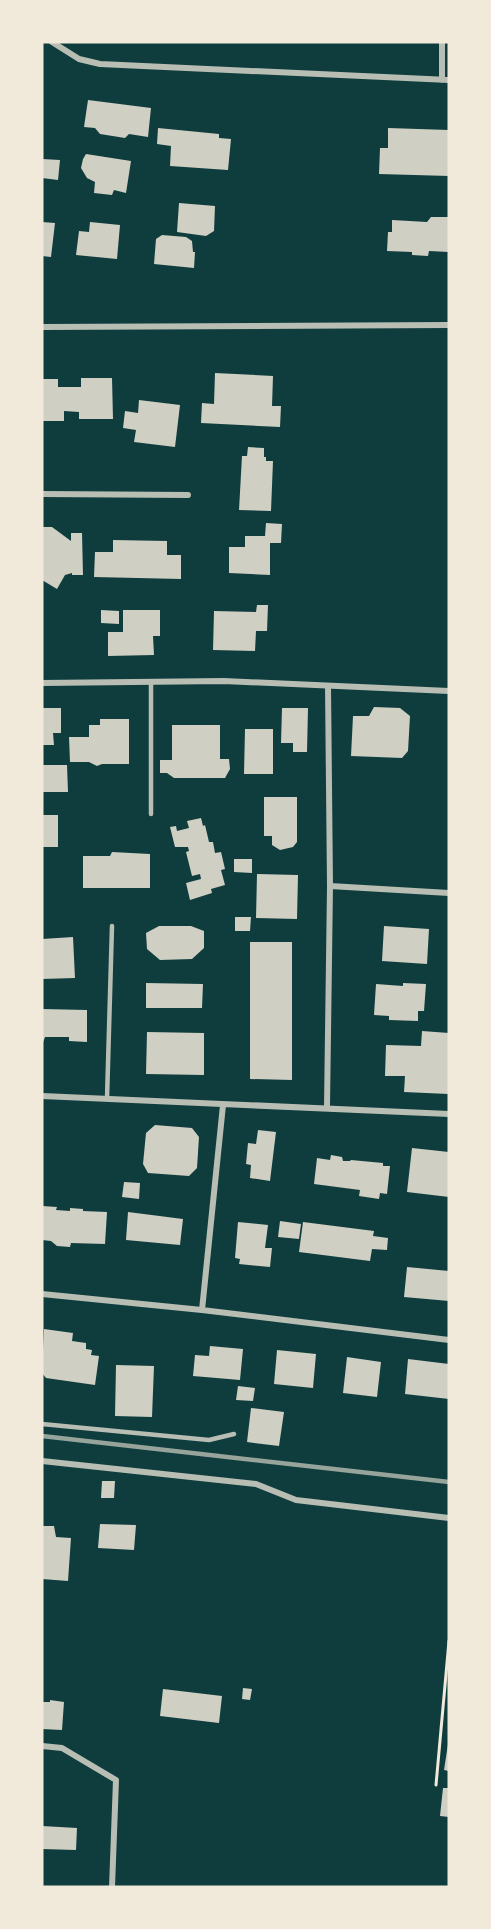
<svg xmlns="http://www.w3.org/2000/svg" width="491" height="1929" font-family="'Nunito Sans',sans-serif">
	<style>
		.building { fill: #cfcfc3 }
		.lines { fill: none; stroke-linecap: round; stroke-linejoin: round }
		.path { stroke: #f1e9da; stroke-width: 3 }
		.service { stroke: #b8beb3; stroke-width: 4.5 }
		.minor { stroke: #b8beb3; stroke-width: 6 }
		.rail { stroke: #97a49c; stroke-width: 4.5 }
	</style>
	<rect width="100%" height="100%" fill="#0f3d3e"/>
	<path class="building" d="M88,100l63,8 -3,29 -19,-3 -4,4 -25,-4 -5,-6 -11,-1z
		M158,128l61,6v4l12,1 -3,31 -58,-4 1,-20 -14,-2z
		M388,128l61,2v46l-70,-2 1,-26h8z
		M86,154l45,7 -5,32 -12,-3 -2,5 -18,-2 1,-11 -8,-4 -6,-10 2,-9z
		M42,159l18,1 -2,20 -16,-2z
		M179,203l36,3 -1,25 -8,5 -29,-4z
		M431,217h18v35l-20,-1 -1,5 -16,-1v-3l-25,-1 1,-19h4v-12l35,2z
		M42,222l13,1 -4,34 -9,-1z
		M90,222l30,3 -3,34 -41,-4 3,-24 10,1z
		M162,235l24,2 6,4 1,11h2l-1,16 -40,-4 2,-25z
		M215,373l58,3 -1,30h9l-1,21 -79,-4 1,-20 12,1z
		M81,378h31l1,41h-34v-7l-15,-1v10h-22v-42h16v8h23z
		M139,400l41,5 -5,42 -41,-5 2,-12 -13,-2 2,-17 13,2z
		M248,447l16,1v9h2v4h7l-2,50 -32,-1 3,-54h5z
		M266,523l16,1 -1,19h-11v32l-41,-2v-26h16v-11h20z
		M42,527h10l19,14v-8h11l1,42h-11v-2l-7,2 -8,14 -15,-9z
		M113,540l54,1v14h14v24l-87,-2 1,-25h18z
		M257,605h11l-1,26h-11l-1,20 -42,-1 1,-39 42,1z
		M101,610l18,1v13l-18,-1z
		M123,610h37v26h-7l1,19 -46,1v-24h15z
		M374,707l26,1 10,8 -2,35 -6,7 -51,-2 2,-40h16z
		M42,708h19v25h-8l1,12h-12z
		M282,708h26l-1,44h-14v-9h-12z
		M100,719h29v45h-27l-5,2 -8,-4h-19l-1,-25h20v-12h11z
		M172,725h48v34h9l1,10 -5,9h-51l-7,-5h-7v-13h12z
		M245,729h28v45h-29z
		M42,765h25l1,27h-26z
		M264,797h33v45l-4,5 -13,3 -8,-5v-9h-8z
		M42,815h16v32h-16z
		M201,818l2,8 2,-1 4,17h4l2,11 6,-1 4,17 -4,1 4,15 -14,4 1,4 -22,7 -4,-17 15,-4 -1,-5 -8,2 -6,-24 3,-1 -1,-4h-13l-5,-20 6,-1 1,5 12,-3 -2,-7z
		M112,852l38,2v34h-67v-32h27z
		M234,859h18v14l-18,-1z
		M257,874l41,1 -1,44 -41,-1z
		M235,917h16l-1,14h-15z
		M159,926h32l13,5v17l-12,11 -32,1 -13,-11 -1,-16z
		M384,926l45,3 -2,35 -45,-3z
		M73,937l2,41 -33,1v-40z
		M250,942h42v138l-42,-1z
		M146,983l57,1 -1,24h-56z
		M403,983l23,1 -2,27h-6v10l-29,-1v-4l-15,-1 2,-31 27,2z
		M42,1009l45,1v32l-18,-1v-4h-24l-3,8z
		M422,1031l27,2 -1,61 -44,-2 1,-16h-20l1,-31 35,1z
		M147,1032l57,1v42l-58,-1z
		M155,1125l37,3 7,9 -2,31 -8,8 -41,-3 -5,-9 3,-31z
		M258,1130l18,2 -6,49 -20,-3 1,-13 -5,-1 2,-21 8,1z
		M412,1148l37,4v45l-42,-5z
		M331,1155l11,2 1,4h7l1,-1 32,3v3h7l-3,28 -7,-1 -1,6 -20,-3 1,-6 -46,-6 3,-26 13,2z
		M124,1182l16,1 -1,16 -17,-2z
		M42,1206l15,1 -1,3 14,1v-3l13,1v2l24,1 -2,32 -34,-1 -1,4 -13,-1 -6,-5 -9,-1z
		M128,1212l55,7 -3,26 -54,-5z
		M280,1221l21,3 -2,15 -21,-2z
		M238,1222l30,3 -3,23h7l-2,19 -31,-3 1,-5 -5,-1z
		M303,1222l71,9 -1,5 15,2 -1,12 -15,-1 -2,12 -71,-9z
		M407,1267l42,4v30l-45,-4z
		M44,1329l29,4 -1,8 14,2v6l6,1 -1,5 8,1 -4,29 -49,-7 -4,-5z
		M210,1346l33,3 -3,31 -47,-4 2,-21 14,1z
		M277,1350l39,4 -3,34 -39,-4z
		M347,1357l34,5 -4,35 -34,-4z
		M408,1359l41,5v35l-44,-5z
		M116,1365l38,1 -2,51 -37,-1z
		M238,1386l17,2 -2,13 -17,-1z
		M251,1408l33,4 -5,34 -32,-4z
		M102,1481h13l-1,17h-13z
		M100,1524l36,1 -2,25 -36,-2z
		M42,1526h12l2,11 15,1 -3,43 -26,-2z
		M243,1688l9,1 -2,11 -8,-1z
		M163,1689l59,7 -3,27 -59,-7z
		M50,1700l14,2 -2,28 -20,-1v-27h8z
		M448,1744h1v27l-5,-1z
		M443,1788h6v29l-9,-1z
		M42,1826l35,2 -1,22 -34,-1z"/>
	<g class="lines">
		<path class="path" d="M436,1785l13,-144"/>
		<path class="service" d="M151,814v-132
			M107,1099l5,-173
			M42,1424l167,16 25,-6"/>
		<path class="minor" d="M52,42l27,17 21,5 349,16
			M442,80v-38
			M42,327l407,-2
			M42,494l146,1
			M42,683l182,-2 225,10
			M330,886l119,7
			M42,1096l407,18
			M327,1107l3,-221 -2,-200
			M42,1294l160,16 247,30
			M202,1310l21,-205
			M42,1461l214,23 40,16 153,18
			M42,1746l20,2 54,32 -4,107"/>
		<path class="rail" d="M42,1436l407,46"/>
	</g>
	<rect width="491" height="1929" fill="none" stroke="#f1e9da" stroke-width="87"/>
</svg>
